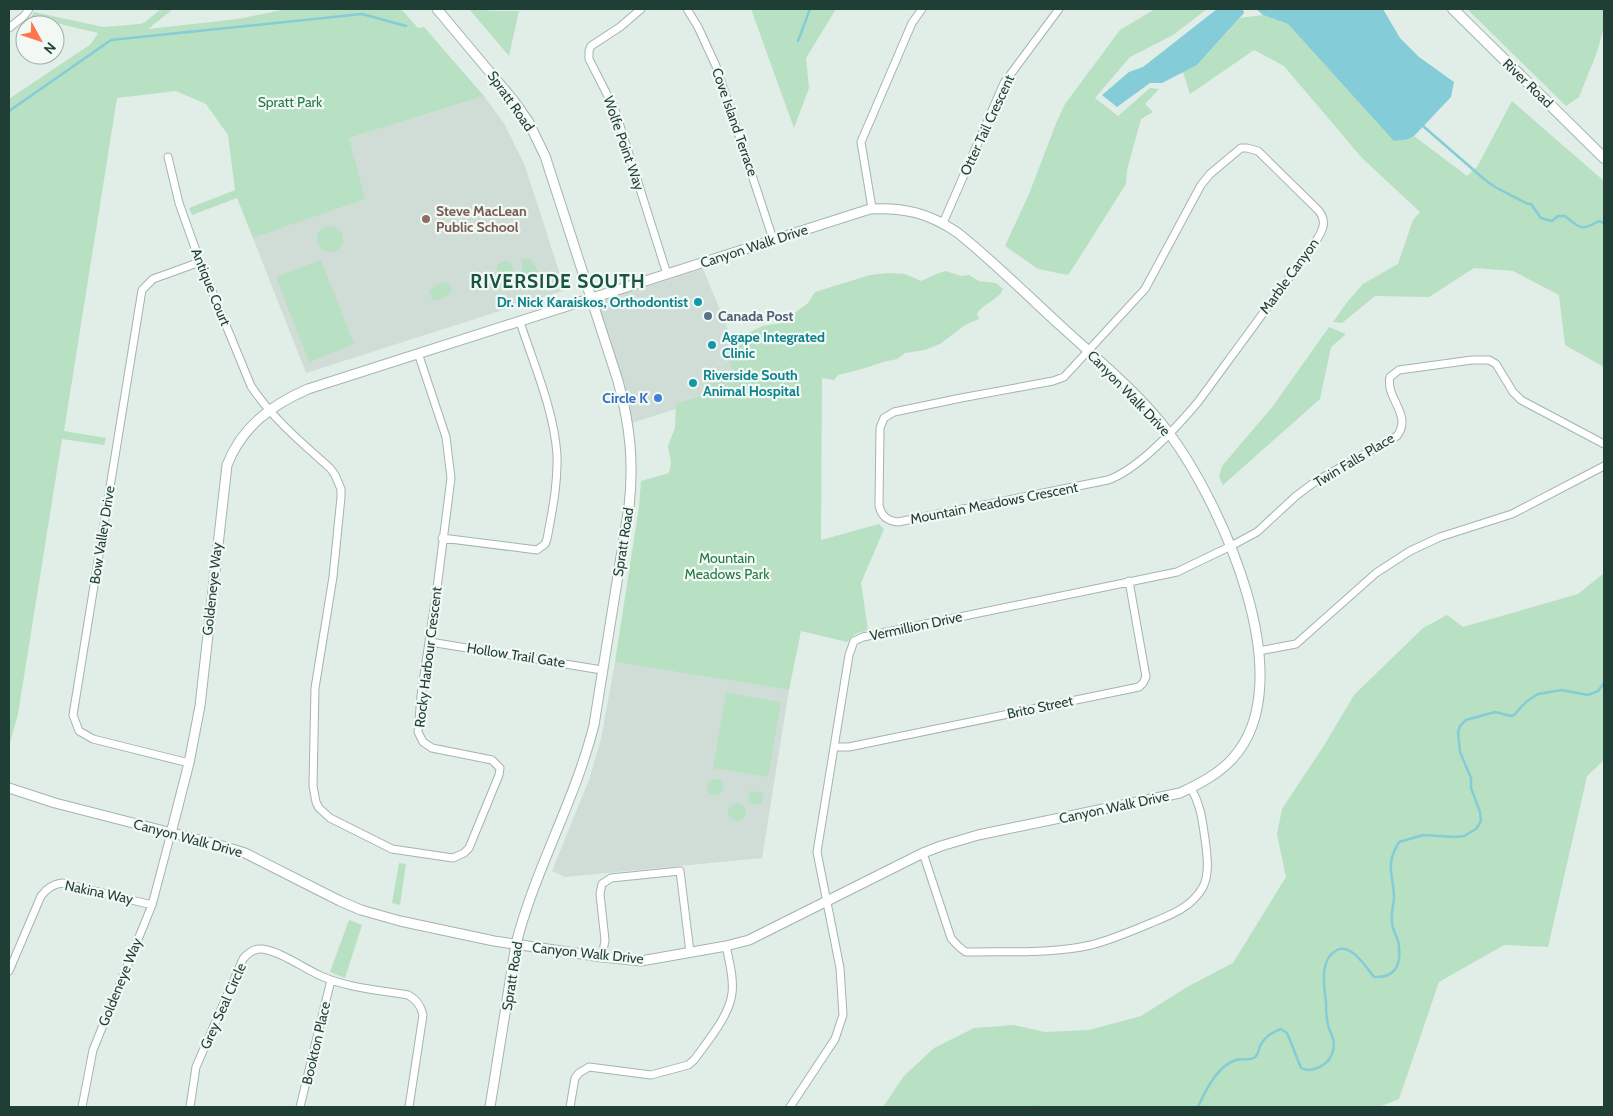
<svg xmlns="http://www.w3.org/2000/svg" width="1613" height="1116" font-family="Cabin,sans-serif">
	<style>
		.built { fill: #cfddd6 }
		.green { fill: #b8e0c2 }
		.water { fill: #84ccd7 }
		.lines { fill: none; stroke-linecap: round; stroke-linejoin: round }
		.stream { stroke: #84ccd7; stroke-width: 2.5 }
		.minor-casing { stroke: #a3b5ae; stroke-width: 9 }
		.tertiary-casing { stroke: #a3b5ae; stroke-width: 11 }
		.secondary-casing { stroke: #9ebab0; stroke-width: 12 }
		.minor { stroke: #fff; stroke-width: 7 }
		.tertiary { stroke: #fff; stroke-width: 9 }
		.secondary { stroke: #fff; stroke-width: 10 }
		.education-dot { fill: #8d6e63; stroke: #f2f9f5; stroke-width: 2 }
		.culture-dot { fill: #0f9aa8; stroke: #f2f9f5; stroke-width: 2 }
		.service-dot { fill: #5c6f8a; stroke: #f2f9f5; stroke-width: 2 }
		.shop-dot { fill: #3f7fe0; stroke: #f2f9f5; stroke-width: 2 }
		.labels { text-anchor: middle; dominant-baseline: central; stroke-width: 4.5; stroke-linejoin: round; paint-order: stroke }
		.street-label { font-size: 14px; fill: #1f3f36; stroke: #f2f9f5 }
		.park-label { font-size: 14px; fill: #267a45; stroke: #f2f9f5 }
		.education-label { font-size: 14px; font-weight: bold; fill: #785e54; stroke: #f2f9f5; text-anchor: start }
		.culture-label { font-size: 14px; font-weight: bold; fill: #0d838f; stroke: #f2f9f5; text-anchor: start }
		.service-label { font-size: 14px; font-weight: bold; fill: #4e5e75; stroke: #f2f9f5; text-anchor: start }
		.shop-label { font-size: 14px; font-weight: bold; fill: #366cbe; stroke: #f2f9f5; text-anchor: end }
		.district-label { font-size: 19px; font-weight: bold; letter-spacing: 1px; fill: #195344; stroke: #f2f9f5 }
	</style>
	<rect width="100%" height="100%" fill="#e1ede7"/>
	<path class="built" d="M484,96l21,29 20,41 40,124 -259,83 -53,-135 111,-39 -15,-61z
		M703,269l39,94 -4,10 -22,23 -84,27 -9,-39 -27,-82z
		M615,662l174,28 -27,168 -197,19 -13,-6 37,-91 12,-41z"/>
	<path class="green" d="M161,9h12l-25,20 90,-10 49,-10h114l17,19 6,-1 60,69 -135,42 16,61 -112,39 -16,-40 -45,17 -3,-7 46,-18 -7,-55 -22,-31 -30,-13 -59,7 -53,333 42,7 -2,7 -42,-6 -44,275 -9,32v-647l82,-55 7,-11 -67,-16 3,-5 69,15 37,-3 5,-2z
		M469,9l28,2h22l-10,45z
		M751,9h85l-30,49 3,30 -15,40z
		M1155,9h52l-34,26 -43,22 -35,41 23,18 32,-28 9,1 -14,15 8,8 -12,7 -14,51 -1,14 -50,79 -8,12 -30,-6 -33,-23 24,-52 28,-73 8,-17 55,-74z
		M1467,9h137v18l-7,25 -18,45 -13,9z
		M1263,15l25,9 106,116 15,-1 5,-3 53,40 10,-9 35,-66 92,80v186l-39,-22 -6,-50 -46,-24 -39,-3 -45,29 -54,-1 -33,27 -9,-1 15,-21 15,-17 35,-20 15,-44 7,-8 -58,-54 -78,-92 -30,-16 -64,44 -7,-22 14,-7 43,-47z
		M317 239a13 13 0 1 1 26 0a13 13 0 1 1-26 0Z
		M522,259h9c10,12 8,23 -9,21z
		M321,260l33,84 -45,18 -33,-85z
		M497 269a8 8 0 1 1 16 0a8 8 0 1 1-16 0Z
		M946,271l15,5 8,-1 10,6 17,2 7,6c-4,11 -20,14 -26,25l2,5 -14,6 -25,19 -15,6 -20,3 -8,6 -14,3 -21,7 -24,6 -4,5 -12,-2 -1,162 58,-16 5,5 -23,54 7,47 -13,4 -8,8 -46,-11 -12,59 -174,-28 24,-155 2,-26 28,-8 2,-10 -3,-17 7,-18 1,-24 35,-11 -5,-13 27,-10 -3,-8 7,-3 -6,-18 32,-15 18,-3 27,-20 7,-11 55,-17 17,-2 18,1 16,7 18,-8z
		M445,282l6,3 1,5c-6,7 -11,12 -20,9l-3,-8 6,-6z
		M1329,327l17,7 -15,13 -11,52 -97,86 -4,-8 3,-11 51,-60z
		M1604,573v187l-17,16 -39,171 -44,-2 -65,37 -40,117 -20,8h-496l21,-31 30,-28 40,-20 40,-3 31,7 44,-2 52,-14 46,-29 46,-24 53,-86 -9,-43 5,-25 43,-65 29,-49 69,-67 24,-13 16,12 115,-33z
		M726,693l55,9 -13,75 -55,-9z
		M707 787a8 8 0 1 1 16 0a8 8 0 1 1-16 0Z
		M750,791l14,2 -3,12 -13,-2z
		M728 812a9 9 0 1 1 18 0a9 9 0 1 1-18 0Z
		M399,863l7,1 -6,41 -8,-2z
		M349,920l13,5 -17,53 -15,-6z"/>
	<path class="water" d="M1217,9h26l1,4 -47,52 -35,18h-12l-33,24 -15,-12 27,-23 14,-5z
		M1256,9h127l17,29 19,19 35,25 -3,15 -37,39 -5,3 -15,2 -106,-117 -25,-9z"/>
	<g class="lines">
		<path class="stream" d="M798,41l12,-32
			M9,111l102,-71 251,-26 44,12
			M1423,126l61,53 11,8 33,17h3l10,14 11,3 6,-5h7c15,13 17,15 34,5l5,2
			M1033,1107h1
			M1198,1107c7,-16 20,-42 38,-47 6,-2 16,1 19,-3 3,-2 4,-8 5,-11 4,-8 12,-14 21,-17l6,4 3,7 11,28c12,6 29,-4 32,-17 3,-13 -3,-16 -5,-26 -2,-7 -2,-15 -2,-23 -2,-16 -7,-43 11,-52 14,-7 29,17 37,27 20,1 27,-10 25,-30 0,-9 -7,-16 -7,-25 -1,-8 1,-16 2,-23 0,-25 -10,-32 5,-57l24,-7 32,2 9,-1 12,-7 5,-8 -1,-9 -9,-24v-10l-11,-26 -2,-20 2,-6 6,-6 29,-8 16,4 3,-1 12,-13 12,-8 23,-4 27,5 10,-4 6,-8"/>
		<g class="minor-casing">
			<path id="minor" d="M641,9l-21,18 -29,19 -2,5v8l26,51 52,164
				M687,9l11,18 18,39 57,173
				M9,28l15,-12 5,-7
				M1241,148h6l11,3 61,60c8,11 4,19 -3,30l-118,161c-22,26 -59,67 -90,78l-210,42c-11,-1 -17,-6 -19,-17l1,-77 4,-10 10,-6 67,-14 92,-17 11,-4 81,-88 56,-104 9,-11z
				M168,157l11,46 21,59 51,124c21,32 51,57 79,82l5,7 6,14v8l-8,80 -18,111 -2,98 3,16 3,6 11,10 62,31 61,9 11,-5 5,-5 30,-73 1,-7 -8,-8 -60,-12 -9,-6 -5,-10 3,-36 16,-108 14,-110 -5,-41 -28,-84
				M872,208l-11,-66 51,-119 10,-14
				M943,223l61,-140 55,-74
				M442,538l95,12 8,-6 2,-5c5,-27 11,-55 10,-84 -3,-45 -23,-90 -37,-133
				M430,642l172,28
				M1259,651l37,-7 80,-71 34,-22 30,-14 72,-23 92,-48
				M834,747h15l290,-60 4,-4 3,-6 -17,-96
				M189,763l-96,-24 -14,-8 -6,-16 69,-425 11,-11 47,-17
				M923,853l28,85c5,6 8,10 15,14 41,-1 85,2 125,-7 20,-5 41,-14 60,-22 20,-8 41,-16 52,-36 7,-14 4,-33 2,-48 -3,-20 -4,-33 -14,-51
				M602,957l3,-17 -5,-46 2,-10 9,-6 69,-7 10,81
				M9,971l32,-75c6,-8 12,-12 21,-13l90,22
				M82,1107l11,-57 59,-145 19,-72
				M190,1107l6,-40 47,-108c5,-6 11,-11 19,-10 18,2 43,20 59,27 27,12 58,14 87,19 8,4 13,11 15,20l-14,92
				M300,1107l31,-127
				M570,1107l5,-29 4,-5 10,-6 62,8 37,-10 6,-5c13,-18 36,-45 38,-67 2,-16 -3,-32 -6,-47
				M790,1107l45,-68 8,-24 -3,-47 -23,-116 32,-197 5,-14 9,-4 314,-65 54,-26 26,-14 39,-36 20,-15 81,-45c16,-21 -12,-38 -7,-59l9,-7 73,-10h17l7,4 17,28 8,8 83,44"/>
		</g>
		<g class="tertiary-casing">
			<path id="tertiary" d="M437,9l77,92 14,20 17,35 73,225c12,44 16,81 11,126l-35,218c-19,76 -59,144 -78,219l-26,163
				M9,788l46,15 164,42 26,8 95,48 21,9 39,11 94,20 108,16 39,4 85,-15 23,-6 174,-87 18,-7 37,-11 202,-42c19,-9 39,-19 53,-35 70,-77 -12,-255 -64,-325 -30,-40 -71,-73 -107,-106 -35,-32 -68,-65 -104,-94 -29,-20 -54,-26 -88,-24l-562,180c-37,16 -66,38 -81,76l-27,241 -11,57 -18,70"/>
		</g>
		<g class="secondary-casing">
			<path id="secondary" d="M1453,9l151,149"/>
		</g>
		<use href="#minor" class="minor"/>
		<use href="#tertiary" class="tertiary"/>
		<use href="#secondary" class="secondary"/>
	</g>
	<circle class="education-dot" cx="426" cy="219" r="5"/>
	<g class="culture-dot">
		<circle cx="698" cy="302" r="5"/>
		<circle cx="712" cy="345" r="5"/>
		<circle cx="693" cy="383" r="5"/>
	</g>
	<circle class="service-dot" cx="708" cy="316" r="5"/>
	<circle class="shop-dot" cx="658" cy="398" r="5"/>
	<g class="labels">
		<g class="street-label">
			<text transform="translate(1528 83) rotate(44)">River Road</text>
			<text transform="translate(511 101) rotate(55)">Spratt Road</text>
			<text transform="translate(735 122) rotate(71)">Cove Island Terrace</text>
			<text transform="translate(987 125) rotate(-65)">Otter Tail Crescent</text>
			<text transform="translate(624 143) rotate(71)">Wolfe Point Way</text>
			<text transform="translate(754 246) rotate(-18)">Canyon Walk Drive</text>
			<text transform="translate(1289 276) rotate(-54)">Marble Canyon</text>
			<text transform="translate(211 287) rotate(68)">Antique Court</text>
			<text transform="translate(1129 393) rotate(46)">Canyon Walk Drive</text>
			<text transform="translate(1354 460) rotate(-31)">Twin Falls Place</text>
			<text transform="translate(994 503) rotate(-11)">Mountain Meadows Crescent</text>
			<text transform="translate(102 535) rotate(-81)">Bow Valley Drive</text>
			<text transform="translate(623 542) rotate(-81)">Spratt Road</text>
			<text transform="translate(212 589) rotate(-84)">Goldeneye Way</text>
			<text transform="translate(916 626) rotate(-12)">Vermillion Drive</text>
			<text transform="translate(516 655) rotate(9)">Hollow Trail Gate</text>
			<text transform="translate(428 657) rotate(-83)">Rocky Harbour Crescent</text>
			<text transform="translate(1040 707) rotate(-12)">Brito Street</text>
			<text transform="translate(1114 807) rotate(-12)">Canyon Walk Drive</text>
			<text transform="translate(188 838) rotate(15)">Canyon Walk Drive</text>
			<text transform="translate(99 892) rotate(12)">Nakina Way</text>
			<text transform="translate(588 953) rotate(6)">Canyon Walk Drive</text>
			<text transform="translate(512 976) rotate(-81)">Spratt Road</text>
			<text transform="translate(120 982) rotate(-68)">Goldeneye Way</text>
			<text transform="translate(223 1006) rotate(-66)">Grey Seal Circle</text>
			<text transform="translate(316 1043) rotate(-77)">Bookton Place</text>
		</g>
		<g class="park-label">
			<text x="290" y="102">Spratt Park</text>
			<text x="727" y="558">Mountain<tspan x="727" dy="16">Meadows Park</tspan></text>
		</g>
		<g class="education-label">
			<text x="436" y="211">Steve MacLean<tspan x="436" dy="16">Public School</tspan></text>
		</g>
		<g class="culture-label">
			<text x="688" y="302" text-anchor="end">Dr. Nick Karaiskos, Orthodontist</text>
			<text x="722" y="337">Agape Integrated<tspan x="722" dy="16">Clinic</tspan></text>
			<text x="703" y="375">Riverside South<tspan x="703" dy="16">Animal Hospital</tspan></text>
		</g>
		<g class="service-label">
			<text x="718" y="316">Canada Post</text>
		</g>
		<g class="shop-label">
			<text x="648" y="398">Circle K</text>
		</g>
		<g class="district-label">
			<text x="558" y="281">RIVERSIDE SOUTH</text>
		</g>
	</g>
	<rect width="1613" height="1116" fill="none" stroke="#1f3f36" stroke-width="20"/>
	<g transform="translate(40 40) rotate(130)"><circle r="24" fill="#f2f9f5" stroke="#9eafa9"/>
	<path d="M0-4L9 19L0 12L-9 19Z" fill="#ff754d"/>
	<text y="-8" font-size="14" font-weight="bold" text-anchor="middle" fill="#1f3f36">N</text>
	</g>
</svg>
